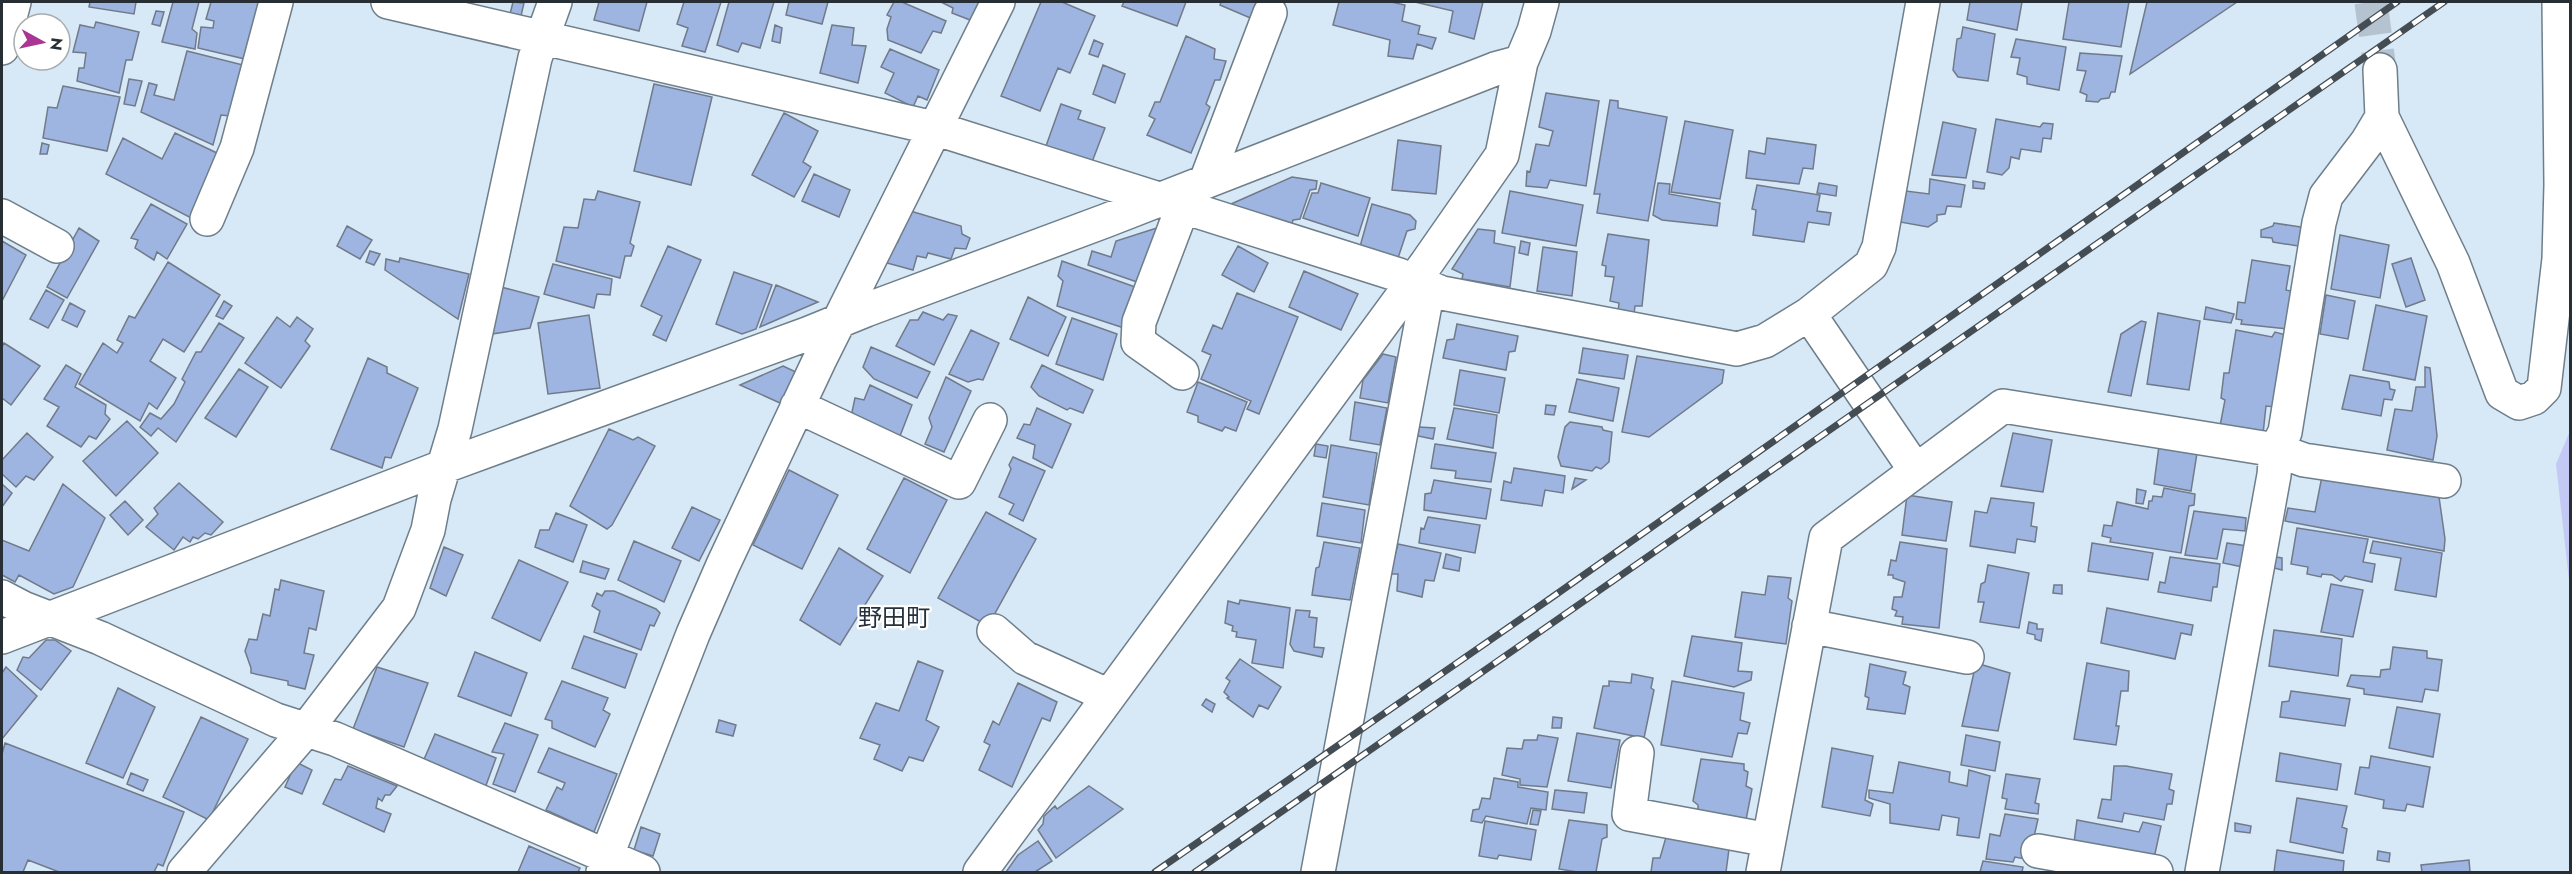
<svg xmlns="http://www.w3.org/2000/svg" width="2572" height="874" font-family="Jost,'Noto Sans JP',sans-serif">
	<style>
		.green { fill: #c3c8f5 }
		.building { fill: #9db5e0; stroke: #717a8a; stroke-width: 1.5 }
		.lines { fill: none; stroke-linecap: round; stroke-linejoin: round }
		.minor-tunnel { stroke: #b4c3cf; stroke-width: 33; stroke-dasharray: 33 16; stroke-linecap: butt }
		.minor-casing { stroke: #6e7e8a; stroke-width: 36 }
		.minor { stroke: #fff; stroke-width: 33 }
		.rail-casing { stroke: #444d54; stroke-width: 7 }
		.rail { stroke: #fff; stroke-width: 4.5; stroke-dasharray: 14; stroke-linecap: butt }
		.labels { text-anchor: middle; dominant-baseline: central; stroke-width: 4.5; stroke-linejoin: round; paint-order: stroke }
		.quarter-label { font-size: 24px; fill: #25323d; stroke: #fff }
	</style>
	<rect width="100%" height="100%" fill="#d7e8f6"/>
	<path class="green" d="M2570,431v158l-14,-125z"/>
	<path class="building" d="M90,2h46l-2,12 -45,-7z
		M173,2h26l-7,27 5,4 -2,16 -33,-7z
		M211,2h55l-21,57 -47,-11 3,-21 12,1 1,-7 -8,-2z
		M513,2l11,1 -3,13 -11,-2z
		M599,2h48l-8,29 -45,-11z
		M684,2h37l-16,50 -23,-6 6,-18 -11,-4z
		M729,2h45l-14,46 -18,-5 -4,9 -21,-7z
		M789,2h39l-6,22 -36,-9z
		M894,2h8l44,19 -5,12 -8,-2 -12,22 -33,-13 -1,-11 4,-12 -4,-2z
		M941,2h38l-9,18 -18,-7 1,-5z
		M1041,2h21l33,14 -25,57 -12,-5 -18,43 -39,-15z
		M1124,2h62l-9,24 -55,-20z
		M1221,2h42l-8,18 -35,-15z
		M1339,2h52l14,3 -3,16 18,5 -2,8 18,4 -4,11 -15,-5 -4,15 -25,-3 2,-16 -57,-15z
		M1415,2h68l-9,37 -25,-7 4,-21z
		M1970,2h52l-5,28 -50,-10z
		M2069,2h60l-8,45 -58,-8z
		M2147,2h90l-107,72z
		M156,11l8,1 -4,14 -8,-2z
		M96,22l43,10 -7,28h-6l-7,33 -42,-12 2,-13h5l2,-15 -13,-1 7,-27 14,3z
		M775,25l7,3 -2,15 -8,-2z
		M832,25l22,3 -2,17 14,1 -8,37 -38,-10z
		M1963,27l32,7 -7,47 -30,-4 -5,-7 4,-31 4,-1z
		M1186,36l29,13 -1,10 12,2 -6,19h-5l-9,24 4,3 -19,46 -44,-18 8,-16 -6,-3 6,-14h5z
		M2016,39l50,8 -7,43 -32,-6v-7l-10,-3 3,-16 -9,-1z
		M1094,40l9,4 -5,13 -9,-3z
		M890,49l49,21 -12,30 -9,-4 -5,11 -28,-14 9,-20 -13,-6z
		M187,51l60,15 -17,50 -9,-1 -8,30 -72,-33 8,-29 8,2 -3,10 20,5z
		M2080,53l42,3 -7,36h-4l-2,6 -8,1 -3,3 -12,-1 1,-6 -7,-3 6,-21 -9,-1z
		M1103,65l22,9 -10,29 -22,-9z
		M129,79l13,2 -7,25 -11,-2z
		M654,84l58,13 -21,88 -57,-14z
		M63,86l57,11 -13,54 -64,-13 5,-31 9,1z
		M1546,93l53,8 -13,85 -36,-6 -3,8 -21,-2 1,-15 3,1 6,-28 13,2 4,-15 -14,-4z
		M1610,100l8,1v7l49,9 -19,104 -51,-8 3,-19h-6z
		M1061,104l20,7 -3,8 27,9 -13,34 -46,-16z
		M784,113l34,18 -15,31 8,5 -17,30 -42,-22z
		M1996,119l44,8 3,-4 10,1 -2,15 -8,-1 -2,14 -20,-3 -2,10 -8,-2 -2,11 -7,7 -15,-3z
		M1685,121l48,9 -13,69 -49,-7z
		M1943,122l33,7 -10,49 -34,-3z
		M175,133l44,21 -24,66 -89,-46 17,-36 39,21z
		M1767,138l49,7 -3,24 -10,-1 -4,16 -53,-6 3,-27 16,3z
		M1398,140l43,6 -5,48 -44,-4z
		M42,143l7,2 -2,9h-7z
		M814,174l36,16 -11,27 -37,-16z
		M1292,177l25,4 -1,8 -6,1 -10,29 -7,1 -3,11 -68,-23z
		M1930,179l35,6 -4,22 -14,-1 -2,8 -8,1v6l-9,6 -28,-5 6,-31 23,3z
		M1973,181l12,2 -1,6 -11,-1z
		M1321,183l49,15 -12,38 -55,-18 9,-25h6z
		M1658,183l12,1 -1,10 51,9 -3,23 -55,-6 -9,-5z
		M1819,183l18,3 -1,10 -19,-3z
		M1757,185l63,10 -3,16 14,2 -2,12 -21,-3 -4,20 -51,-7 3,-25 -4,-1z
		M598,191l42,11 -10,41 4,3 -3,10h-6l-5,22 -64,-17 8,-34 14,1 6,-29 11,1z
		M1510,191l73,14 -7,41 -74,-13z
		M151,204l36,20 -20,35 -10,-7 -3,8 -19,-12 3,-8 -7,-2z
		M1372,204l38,11 6,6 -1,8 -8,2 -10,30 -38,-11z
		M907,210l54,16 1,8 8,4 -4,11 -11,-1 -4,11 -23,-6 -2,5 -9,-2 -4,14 -26,-7 5,-21h6z
		M2274,223l33,5 -3,19 -31,-5 -1,-4 -11,-1v-7l12,-4z
		M347,226l25,14 -12,19 -23,-13z
		M1160,227l-20,56 -52,-18 4,-14 19,6 5,-16z
		M79,228l20,13 -32,57 -20,-11z
		M1478,229l17,2 -1,12 21,4 -5,40 -48,-8 1,-5 -11,-5z
		M1608,234l41,6 -7,66h-7l-1,8 -16,-2 1,-9 -9,-2 4,-24 -9,-1 1,-10 -4,-1z
		M2340,235l49,10 -9,53 -49,-9z
		M2,241l24,14 -24,46z
		M1521,241l9,2 -2,12 -9,-2z
		M668,246l33,14 -35,81 -13,-6 9,-19 -21,-10z
		M1238,246l30,17 -14,29 -32,-17z
		M1543,247l34,5 -5,44 -35,-5z
		M370,251l10,3 -6,11 -8,-3z
		M400,258l69,16 -11,45 -73,-49 1,-11 13,3z
		M2411,258l14,42 -19,7 -14,-43z
		M2252,260l38,6 -4,24 9,2 -6,37 -48,-5 1,-4 -6,-1 2,-17 7,1z
		M1062,261l76,27 -14,40 -67,-22 6,-25 -5,-5z
		M168,262l52,33 -36,57 -21,-13 -13,22 26,17 -19,31 -8,-6 -9,18 -61,-37 24,-41 14,10 6,-10 -6,-3 12,-24 6,2z
		M553,264l59,15 -2,16 -13,-1 -3,14 -50,-14z
		M1304,271l54,23 -17,36 -52,-23z
		M734,272l38,13 -16,44 -14,5 -26,-10z
		M776,285l42,17 -58,25z
		M501,287l38,10 -9,31 -38,6z
		M46,290l18,10 -16,28 -18,-9z
		M1237,293l61,24 -39,97 -12,-5 4,-8 -50,-22 10,-24 -9,-4 11,-26 9,4z
		M2326,295l29,6 -7,38 -28,-5z
		M1028,297l38,20 -18,39 -38,-17z
		M224,301l8,5 -9,13 -7,-3z
		M70,303l15,8 -8,16 -15,-7z
		M2376,305l51,11 -12,64 -52,-10z
		M2206,307l28,7 -3,9 -27,-4z
		M923,312l20,8 5,-6 9,2 -23,49 -38,-19 14,-26h8z
		M2158,313l42,8 -11,69 -42,-6z
		M589,315l11,73 -52,6 -10,-71z
		M277,317l13,10 7,-10 16,12 -8,12 5,5 -29,42 -36,-25z
		M1072,318l45,16 -14,46 -47,-16z
		M2141,321l5,1 -15,74 -23,-4 13,-58z
		M219,323l25,15 -68,104 -18,-14 -7,8 -11,-9 10,-14 11,6 13,-15 11,-22 -3,-3 14,-27h5z
		M1457,324l61,12 -3,15 -6,1 -3,18 -63,-12 4,-18 7,-1z
		M971,330l28,13 -16,37 -5,-1 -10,3 -19,-8z
		M2236,330l36,7 3,-5 11,3 -11,72 -9,-1 -3,28 -43,-8 5,-26 -4,-2 3,-25h5z
		M4,343l36,23 -29,39 -9,-7v-51z
		M871,347l59,25 -13,26 -43,-19 -11,-12z
		M1583,348l45,7 -4,24 -45,-6z
		M1383,354l13,3 -8,46 -28,-5 3,-18z
		M1637,356l87,14 -2,13 -73,54 -27,-5z
		M368,358l19,9v6l31,15 -27,70 -6,-1 -3,11 -51,-19z
		M66,365l15,9 -6,13 31,18 -1,9 5,5 -14,20 -7,-3 -8,11 -34,-21 12,-19 -15,-8z
		M1042,365l51,25 -10,23 -13,-5 -3,2 -28,-14 -8,-9z
		M783,366l13,6 -16,31 -40,-18z
		M2425,367l5,1 7,68 -4,24 -46,-10 8,-41 17,2 4,-24h9z
		M239,369l29,18 -32,50 -31,-19z
		M1460,370l45,8 -6,35 -45,-8z
		M2350,375l39,7 1,7 5,1 -3,10 -8,-1 -3,17 -39,-7z
		M946,377l25,14 -27,61 -19,-8 7,-17 -3,-9z
		M1577,379l42,9 -6,33 -44,-9z
		M1198,382l49,20 -11,29 -11,-4 -3,4 -24,-9v-6l-11,-4z
		M870,385l42,20 -12,31 -41,-17 -7,-7 3,-14 9,2z
		M1355,402l32,6 -7,37 -30,-5z
		M1546,405l10,1 -2,9 -9,-1z
		M1037,408l34,16 -19,44 -19,-10 2,-13 -18,-7 7,-14 6,1z
		M1454,408l43,7 -4,33 -46,-9z
		M127,421l31,32 -42,43 -33,-35z
		M1570,422l32,5 1,3 9,2 -3,30 -8,7 -5,-2 -4,4 -31,-5 -3,-9 7,-30z
		M1419,427l16,1 -2,11 -15,-3z
		M609,429l24,11 5,-3 17,9 -43,79 -5,4 -37,-23z
		M27,433l26,24 -19,23 -8,-4 -10,11 -14,-13v-14z
		M2013,433l39,7 -9,52 -42,-6z
		M1316,444l12,2 -2,12 -12,-2z
		M1435,444l61,9 -5,29 -36,-4 1,-7 -25,-3z
		M1331,445l46,8 -8,52 -46,-8z
		M2159,446l38,7 -6,38 -37,-7z
		M1013,457l32,14 -22,50 -14,-7 5,-10 -15,-7 12,-28 -2,-4z
		M1514,468l51,8 -2,17 -18,-3 -3,16 -41,-6 3,-19 7,2z
		M789,470l49,25 -36,74 -49,-24z
		M2322,476l117,21 6,42 -1,12 -159,-30 3,-13 27,4z
		M904,478l43,22 -37,73 -43,-24z
		M1575,478l11,2 -14,9z
		M1434,480l57,9 -5,30 -62,-9 1,-16 6,-1z
		M179,483l44,39 -12,13 -6,-2 -7,6 -5,-2 -3,5 -7,-5 -9,13 -28,-23 12,-13 -4,-6z
		M2,484l10,9 -10,14z
		M63,484l42,34 -32,69 -19,7 -35,-19 -4,7 -13,-7v-35l27,11z
		M2164,488l31,6 -1,11 -5,1 -8,47 -71,-11 1,-4 -9,-2 2,-11 8,1 5,-24 31,7 1,-8h3l1,-5 9,1z
		M2137,489l9,2 -3,13 -7,-1z
		M1907,495l45,7 -6,39 -44,-6z
		M1991,498l43,5 -3,23 6,1 -2,15 -18,-3 -2,14 -45,-7 5,-35 12,2z
		M125,501l18,19 -15,15 -18,-20z
		M1322,503l43,7 -4,33 -44,-7z
		M692,507l28,13 -21,41 -27,-13z
		M2194,511l52,7 -1,13 -22,-2 -6,30 -32,-4z
		M986,512l50,27 -48,87 -50,-28z
		M556,513l31,12 -14,37 -38,-15 5,-17h9z
		M1428,517l52,8 -5,28 -56,-10 2,-15 3,1z
		M2297,528l71,11 -5,23 12,2 -3,18 -27,-6 -4,5 -9,-6 -10,-1 -1,3 -14,-3 1,-7 -17,-3z
		M634,541l47,20 -17,41 -46,-22z
		M2373,541l69,12 -6,44 -41,-7 6,-32 -31,-5z
		M1324,542l36,6 -10,52 -38,-5 4,-27 3,-1z
		M1900,542l47,7 -8,79 -37,-4 1,-7 -8,-1 2,-5 -5,-2 2,-12h8l3,-15 -12,-4v-3h-5l3,-15 5,1z
		M2092,543l61,10 -5,27 -60,-9z
		M2227,543l20,3 -4,21 -20,-4z
		M1398,544l43,9 -7,28 -9,-1 -3,17 -25,-6 1,-17h-8z
		M444,547l19,8 -17,41 -16,-8z
		M839,548l44,28 -43,69 -40,-25z
		M1446,554l15,4 -2,13 -16,-3z
		M2170,557l50,7 -3,23h-4l-2,14 -53,-9 2,-10 5,1z
		M2276,557l6,1v12l-8,-2z
		M519,560l49,22 -28,59 -48,-23z
		M583,561l26,8 -4,10 -25,-7z
		M1988,565l41,8 -10,55 -39,-6 4,-20h-6l3,-18 4,-2z
		M1768,576l23,2 -3,20 4,3 -6,43 -51,-7 7,-45 23,3z
		M281,580l43,11 -8,39 -7,-2 -5,25 10,2 -9,34 -17,-4v-4l-37,-8v-5l-6,-17 4,-12 8,1 6,-26 7,2 5,-27 4,1z
		M2331,584l32,6 -10,47 -32,-5z
		M2054,585h8v9l-9,-1z
		M605,591h9l42,18 4,4 -6,13 -4,-1 -9,25 -47,-18 6,-21 -8,-5 5,-13 5,3z
		M1240,600l50,8 -7,60 -31,-5 4,-23 -20,-3 1,-5 -5,-1 1,-5 -8,-3 3,-22 11,3z
		M2107,608l86,17 -2,10 -10,-2 -6,26 -74,-16z
		M1296,610l14,1 -1,6 8,1 -3,29 10,1 -2,9 -28,-6 -4,-7z
		M2029,622l8,2v5h6l-2,12 -6,-2v-4l-8,-2z
		M2274,630l68,9 -4,37 -69,-10z
		M584,636l53,18 -12,34 -53,-20z
		M1692,636l50,7 -4,28 14,1 -1,8 -17,7 -50,-11z
		M46,640h9l16,11 -30,39 -24,-20 6,-13 6,1z
		M2393,647l34,4v7l15,2 -4,31 -13,-2 -3,13 -58,-8v-5l-17,-3 4,-11 29,2 1,-7 9,-1z
		M475,652l52,21 -16,43 -53,-20z
		M1240,659l41,28 -13,22 -9,-4 -6,12 -26,-19 2,-1 -5,-5 6,-11 -4,-3z
		M918,661l25,10 -17,49 13,7 -16,34 -14,-4 -7,14 -28,-12 6,-14 -20,-7 16,-35 23,8z
		M1976,663l34,10 -12,58 -36,-5z
		M2087,663l42,8 -1,20h-7l-5,35h3l-3,19 -42,-6z
		M1870,664l36,8 -3,12 7,3 -5,27 -38,-5 2,-11 -4,-2z
		M6,667l31,29 -35,43v-66z
		M377,667l51,16 -24,64 -51,-18z
		M1632,674l21,4 -2,10 3,2 -10,48 -50,-10 9,-42h6v-5l22,2z
		M562,681l46,17 -5,12 7,4 -15,33 -43,-19v-7l-7,-2z
		M1672,681l72,12 -4,27 10,3 -3,11 -9,-1 -6,24 -71,-12z
		M1018,683l39,19 -7,19 -8,-3 -30,69 -33,-17 11,-25 -6,-3 9,-21 6,4z
		M118,688l37,19 -32,71 -37,-15z
		M2291,691l59,8 -5,27 -65,-9 2,-15 7,-1z
		M1206,699l9,5 -3,8 -10,-7z
		M2397,707l43,7 -7,43 -44,-9z
		M201,717l47,22 -39,81 -46,-23z
		M1553,717l9,1 -1,10h-9z
		M719,720l17,5 -3,11 -17,-4z
		M505,723l33,12 -23,57 -22,-8 11,-30 -12,-2z
		M1577,733l43,7 -9,48 -43,-7z
		M435,734l61,24 -11,30 -63,-24z
		M1538,735l20,3 -11,49 -27,-2v-6l-18,-4 5,-27 15,1 2,-9h13z
		M1966,735l34,7 -5,29 -34,-6z
		M5,743l179,69 -21,54 -5,-2 -4,8h-95l-31,-12 -5,12h-21v-118z
		M549,748l68,26 -23,58 -48,-22 11,-23 5,3 3,-7 -27,-11z
		M1832,748l41,8 -8,44 8,4 -3,12 -48,-9z
		M2280,753l61,11 -4,26 -61,-9z
		M2371,756l59,11 -7,40 -16,-3 -2,7 -22,-3 1,-8 -29,-6 5,-27 9,1z
		M1701,759l43,5v6l4,2 -2,14 6,3 -6,31 -48,-8v-7l-5,-4z
		M296,762l16,8 -10,24 -17,-7z
		M1899,762l51,10 -1,10 18,4 2,-16 21,6 -11,62 -22,-3 2,-17 -17,-3 -3,15 -49,-7v-19l-21,-6v-8l24,3z
		M348,766l49,20 -7,9h-5l-3,6 -4,-3 -2,10 15,6 -7,18 -61,-28 12,-25 6,1z
		M2114,766h12l46,8 -3,15 5,2 -2,13h-5l-3,16 -40,-7 -2,9 -24,-4 4,-19 9,1z
		M131,773l17,7 -5,11 -16,-7z
		M2006,774l34,5 -5,24 4,1 -1,10 -33,-5 2,-10 -5,-1z
		M1494,778l24,4v5l30,5 -2,18 -15,-2 -4,16 -41,-8 -4,7 -11,-2 2,-11 6,-1 3,-11 8,1z
		M1089,786l34,23 -67,49 -18,-28 5,-6 1,-8 11,-10 2,3z
		M1555,790l32,3 -3,20 -32,-4z
		M2297,798l50,8 -5,21 5,2 -4,24 -53,-11z
		M1533,810l8,1 -3,14 -8,-1z
		M2005,814l33,5 -7,31 -6,9 -10,-2 -2,5 -27,-3 4,-25 10,2z
		M1569,820l38,5v12l-5,2 -6,33h-19l-18,-3z
		M2077,820l62,12 4,-10 18,4 -8,37 -80,-13z
		M1485,821l51,9 -5,30 -32,-5 -2,4 -18,-3z
		M2235,823l16,3 -1,7 -15,-2z
		M641,827l19,7 -7,22 -19,-6z
		M1666,837l63,12 -3,23h-75l2,-14h7z
		M1038,841l14,20 -17,11h-29l12,-17z
		M529,846l51,22 -2,4h-60z
		M2277,850l67,11 -1,11h-69z
		M2378,851l12,2 -1,9 -12,-2z
		M2469,860l1,12h-48l-1,-7z
		M1983,861l40,6 -1,5h-42z"/>
	<g class="lines">
		<path class="minor-tunnel" d="M2371,2l9,68"/>
		<g class="minor-casing">
			<path id="minor" d="M388,2l546,126 465,147 43,18 295,56 28,-8 44,-27 62,-49 8,-18 44,-245
				M2,48l12,-46
				M2380,70l2,47 71,146 49,130 17,10 15,-5 10,-10 15,-129 2,-74 -2,-183
				M1206,181l64,-168
				M2,216l55,30
				M207,219l30,-71 39,-146
				M1809,314l107,157
				M1182,373l-44,-31 1,-20 44,-116
				M797,406l162,76 31,-62
				M2,597l21,11 77,30 176,82 59,19 308,133
				M1809,626l158,31
				M994,631l31,27 84,38
				M2,637l443,-171 362,-132 59,-24 239,-89 390,-152 26,-7 13,-31 8,-29
				M1637,753l-8,61 140,26
				M2038,851l118,21
				M184,872l121,-141 94,-123 29,-78 6,-31 21,-70 80,-371 20,-56
				M603,872l9,-30 81,-208 30,-69 96,-204 179,-359
				M980,872l446,-608 76,-109 19,-93
				M1318,872l110,-583
				M1763,872l63,-334 177,-132 273,44 28,10 140,21
				M2202,872l72,-397 2,-25 9,-18 34,-209 7,-27 41,-54 15,-25"/>
		</g>
		<use href="#minor" class="minor"/>
		<g class="rail-casing">
			<path id="rail" d="M1155,872l396,-274 846,-596
				M1195,872l1249,-870"/>
		</g>
		<use href="#rail" class="rail"/>
	</g>
	<g class="labels">
		<g class="quarter-label">
			<text x="894" y="617">野田町</text>
		</g>
	</g>
	<rect width="2572" height="874" fill="none" stroke="#282f34" stroke-width="6"/>
	<g transform="translate(42 42) rotate(98)"><circle r="28" fill="#ffffff" stroke="#a9acae" stroke-width="1.5"/>
	<path d="M0-4.5L10 22L0 15L-10 22Z" fill="#a83692"/>
	<text y="-9" font-size="16" font-weight="bold" text-anchor="middle" fill="#282f34">N</text>
	</g>
</svg>
